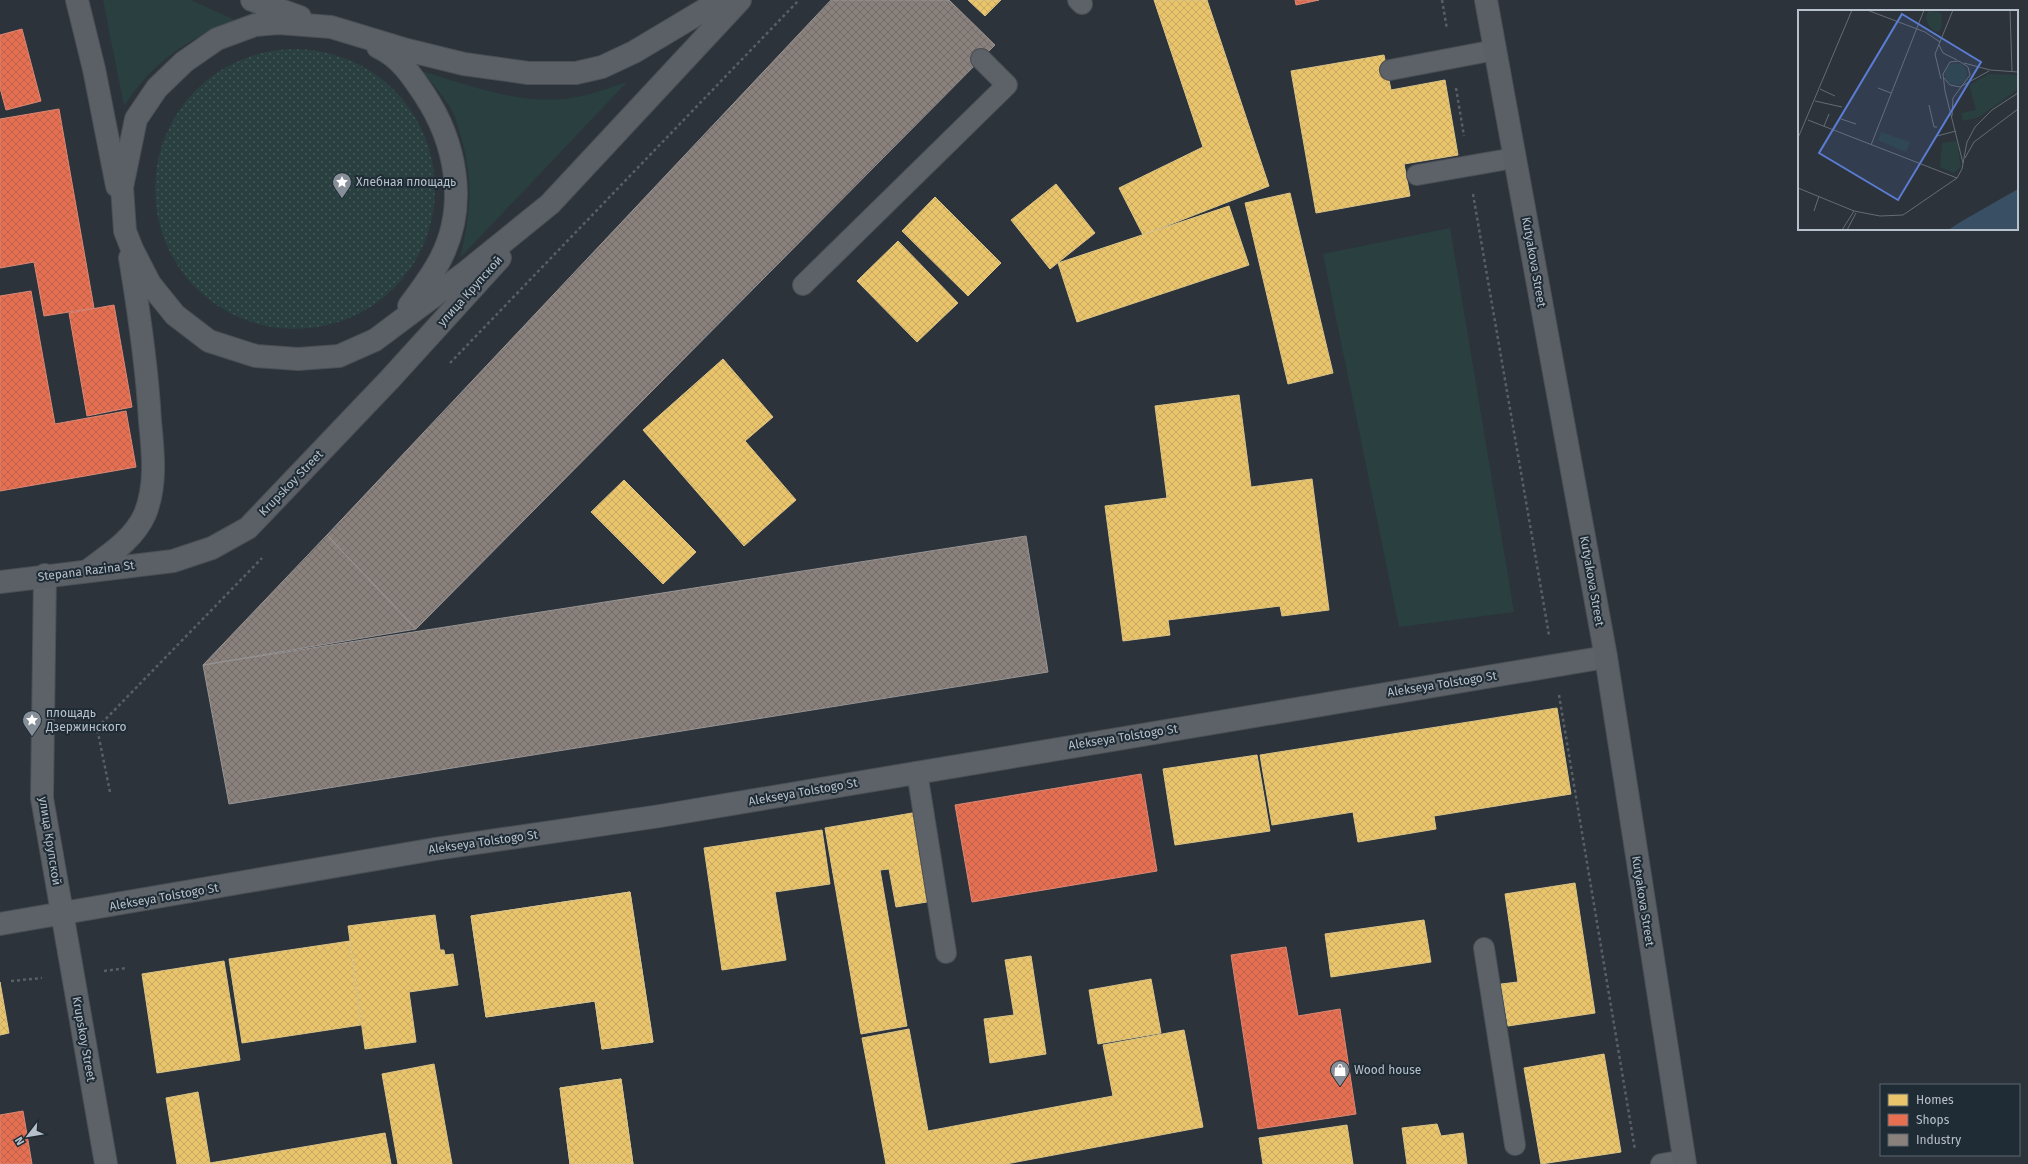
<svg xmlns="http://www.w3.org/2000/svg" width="2028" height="1164" font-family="'Fira Sans',sans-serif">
	<defs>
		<pattern id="park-dots" width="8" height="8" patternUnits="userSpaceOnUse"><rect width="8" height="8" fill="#293f40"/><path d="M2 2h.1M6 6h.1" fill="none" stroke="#46595a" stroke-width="1.8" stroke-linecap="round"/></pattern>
		<pattern id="homes-cross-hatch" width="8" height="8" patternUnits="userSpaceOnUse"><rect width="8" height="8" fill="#e9c46a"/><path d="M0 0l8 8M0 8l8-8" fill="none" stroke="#c5a861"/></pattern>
		<pattern id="shops-cross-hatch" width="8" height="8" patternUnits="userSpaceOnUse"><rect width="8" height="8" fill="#e76f51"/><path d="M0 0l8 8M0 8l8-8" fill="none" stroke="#bb624c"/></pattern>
		<pattern id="industry-cross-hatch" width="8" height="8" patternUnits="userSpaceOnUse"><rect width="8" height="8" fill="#8a817c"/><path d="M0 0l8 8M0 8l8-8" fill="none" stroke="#716c69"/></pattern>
	</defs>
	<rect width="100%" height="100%" fill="#2c333a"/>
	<path fill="#293f40" d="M103 0H191L235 20C185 41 155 60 124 106Z
		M422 71C471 86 525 107 577 97 594 94 610 87 627 82L460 258C470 216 474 183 462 141 459 130 456 117 450 107 442 94 431 82 422 71Z
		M1450 228 1514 612 1399 627 1323 254Z"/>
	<path fill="url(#park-dots)" d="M155 189a140 140 0 1 1 280 0a140 140 0 1 1-280 0Z"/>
	<path fill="url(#homes-cross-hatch)" stroke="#dac387" d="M968 0H1001L985 16Z
		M1154 0H1207L1269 186 1143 235 1119 188 1203 147Z
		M1384 55 1391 90 1445 80 1458 155 1404 164 1410 196 1316 213 1291 71Z
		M1056 184 1095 233 1050 269 1011 220Z
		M1290 193 1333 373 1288 384 1245 203Z
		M935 197 1001 263 968 296 902 231Z
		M1229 206 1249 265 1077 322 1058 263Z
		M898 241 958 303 917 342 857 281Z
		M723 359 773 417 745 441 796 500 744 546 643 430Z
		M1239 395 1251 487 1312 479 1329 610 1282 616 1280 606 1168 620 1170 635 1123 641 1105 506 1167 498 1155 406Z
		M624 480 696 552 663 584 591 512Z
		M1557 708 1571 794 1434 816 1436 829 1358 842 1353 812 1272 825 1260 755Z
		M1257 755 1270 831 1175 845 1163 769Z
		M918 812 933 901 896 907 889 869 880 870 907 1026 861 1034 825 828Z
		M822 830 830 884 775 892 786 960 722 970 704 848Z
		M1575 883 1595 1013 1508 1026 1501 984 1518 982 1505 894Z
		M630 892 653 1042 602 1049 595 1001 486 1017 471 916Z
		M630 892 653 1042 602 1049 595 1001 486 1017 471 916Z
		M435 915 440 950H444L445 955 453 954 458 985 409 992 416 1042 365 1049 348 926Z
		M1424 920 1431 962 1331 977 1325 934Z
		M350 941 361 1025 242 1043 229 959Z
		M1031 956 1046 1054 990 1063 984 1019 1014 1015 1005 960Z
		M224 961 240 1060 157 1073 142 974Z
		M1151 979 1161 1033 1098 1044 1089 990Z
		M0 982 9 1033 0 1035Z
		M909 1029 928 1131 1113 1096 1103 1045 1184 1030 1203 1127 1006 1164H886L862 1038Z
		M1604 1054 1621 1152 1541 1164 1524 1068Z
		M434 1064 452 1164H398L382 1074Z
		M621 1079 633 1164H570L560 1088Z
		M621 1079 633 1164H570L560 1088Z
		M198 1092 210 1163 385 1133 391 1164H177L166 1098Z
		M1437 1124 1441 1136 1463 1133 1467 1164H1407L1402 1128Z
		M1347 1125 1353 1164H1263L1259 1138Z"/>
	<path fill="url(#shops-cross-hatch)" stroke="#d98876" d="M1295 0H1319L1296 5Z
		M22 29 41 101 6 110 0 88V35Z
		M59 109 94 308 44 316 34 262 0 268V119Z
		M31 291 55 424 126 411 136 467 0 491V296Z
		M114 305 132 407 87 416 69 313Z
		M1141 774 1157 871 972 902 955 805Z
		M1286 947 1298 1016 1340 1009 1356 1114 1258 1129 1231 955Z
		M23 1111 32 1164H0V1115Z"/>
	<path fill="url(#industry-cross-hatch)" stroke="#989494" d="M831 0H949L995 45 416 629 327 535Z
		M327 535 416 629 203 665Z
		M1026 536 1048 672 229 804 203 665Z"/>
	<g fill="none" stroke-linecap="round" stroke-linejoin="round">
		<defs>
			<path id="lane" d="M1078 0 1082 4
				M1390 70 1495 50
				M1417 175 1514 158
				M803 285 1007 85 981 59
				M917 772 946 953
				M1484 948 1515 1145
				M1661 1164 1685 1160"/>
			<path id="street" d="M45 575 42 798 106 1164
				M0 924 435 849 660 816 1606 657"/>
			<path id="secondary" d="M77 0 94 69 117 186
				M252 0 300 17
				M721 0 634 52 602 67 576 73H528L464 64 407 50 331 27 279 23 255 25 217 39 184 62 157 88 136 119 122 187 125 231 132 249 150 284 175 315 209 341 256 356 298 359 339 356 375 340 466 272 550 204 740 0
				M1486 0 1606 657 1685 1164
				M378 47C400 57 412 76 424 94 456 142 468 205 441 258 432 276 420 291 409 306
				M90 569C110 554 134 539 145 514 157 484 153 452 150 421 147 366 139 312 130 258
				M0 582 173 561 212 548 248 528 390 379 500 258"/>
		</defs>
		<use href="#lane" stroke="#4a4f55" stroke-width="22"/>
		<use href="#street" stroke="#4a4f55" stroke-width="24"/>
		<use href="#secondary" stroke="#4a4f55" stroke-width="24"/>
		<path stroke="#596065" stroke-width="2.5" stroke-dasharray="3 3" stroke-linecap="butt" d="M1442 0 1447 29
			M1456 88 1464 136
			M1473 194 1549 635
			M450 363 799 0
			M1559 695 1635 1150
			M110 792 97 728 262 558
			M104 971 127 968
			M11 981 42 978"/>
		<use href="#lane" stroke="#5c6268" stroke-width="20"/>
		<use href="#street" stroke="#5c6268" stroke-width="22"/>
		<use href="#secondary" stroke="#5b6066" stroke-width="22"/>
	</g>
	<defs>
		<symbol id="sight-pin" viewBox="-11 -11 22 30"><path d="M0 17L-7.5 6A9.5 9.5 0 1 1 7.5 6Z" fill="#868f98" stroke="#1f2b35"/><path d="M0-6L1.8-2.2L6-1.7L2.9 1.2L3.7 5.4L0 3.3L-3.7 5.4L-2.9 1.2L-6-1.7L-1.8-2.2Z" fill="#fff"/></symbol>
		<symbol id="shop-pin" viewBox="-11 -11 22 30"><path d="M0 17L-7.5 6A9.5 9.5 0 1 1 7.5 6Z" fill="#868f98" stroke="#1f2b35"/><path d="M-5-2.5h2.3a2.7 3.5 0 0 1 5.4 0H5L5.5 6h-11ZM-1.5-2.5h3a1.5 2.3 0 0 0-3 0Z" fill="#fff"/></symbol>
	</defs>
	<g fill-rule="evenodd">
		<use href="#sight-pin" x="331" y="171" width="22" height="30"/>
		<use href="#sight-pin" x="21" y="709" width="22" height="30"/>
		<use href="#shop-pin" x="1329" y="1059" width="22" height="30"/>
	</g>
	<g text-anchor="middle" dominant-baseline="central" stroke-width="4" stroke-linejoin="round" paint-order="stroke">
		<g font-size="12" fill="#b7c1cb" stroke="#1f2b35" text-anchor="start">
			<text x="356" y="182">Хлебная площадь</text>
			<text x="46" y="713">площадь<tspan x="46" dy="14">Дзержинского</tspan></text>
			<text x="1354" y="1070">Wood house</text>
		</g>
		<g font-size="12" fill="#b7c1cb" stroke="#1f2b35">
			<text transform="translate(1534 262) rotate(80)">Kutyakova Street</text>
			<text transform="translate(470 291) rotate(-48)">улица Крупской</text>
			<text transform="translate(291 483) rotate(-46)">Krupskoy Street</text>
			<text transform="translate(86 571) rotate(-7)">Stepana Razina St</text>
			<text transform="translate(1592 581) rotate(80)">Kutyakova Street</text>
			<text transform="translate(1442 684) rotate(-9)">Alekseya Tolstogo St</text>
			<text transform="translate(1123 737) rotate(-9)">Alekseya Tolstogo St</text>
			<text transform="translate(803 792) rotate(-10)">Alekseya Tolstogo St</text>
			<text transform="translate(50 841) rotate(81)">улица Крупской</text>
			<text transform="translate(483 842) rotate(-8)">Alekseya Tolstogo St</text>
			<text transform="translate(164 897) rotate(-10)">Alekseya Tolstogo St</text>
			<text transform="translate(1643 901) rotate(81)">Kutyakova Street</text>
			<text transform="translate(84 1039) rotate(80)">Krupskoy Street</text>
		</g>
	</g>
	<g transform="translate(1798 10)">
		<rect width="220" height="220" fill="#2c333a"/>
		<path d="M83 122 112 132 108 142 80 130Z" fill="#293f40"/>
		<path d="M130 0 143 3 144 16 141 22 136 21 131 16 128 8ZM147 64a11 11 0 1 1 22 0a11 11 0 1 1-22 0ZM191 64 220 65V79L181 107 165 111 163 103 178 100 171 75ZM159 131 163 157 156 163 142 157 144 133Z" fill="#293f40"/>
		<path d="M220 179V220H150L164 211Z" fill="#394f63"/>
		<path fill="none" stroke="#646c74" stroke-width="1" d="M69 0 127 22 142 32M212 0 214 61M141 35 145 43 159 50M166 53 192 60 220 62M146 68 152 75 162 77 191 61M143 69 137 44 155 0M80 78 93 83M22 79 37 86M17 91 44 97M131 95 136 117H139M154 106 155 88 172 65 170 57 161 51 152 52 145 64 147 81 165 153M43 109 58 114M10 110 159 168M26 116 31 104M139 126 158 121M0 128 54 0M73 135 126 0M167 148 176 132 220 99M0 178 56 201 82 206 105 205 159 168 164 159 169 132 177 117 194 100 220 83M16 201 21 186M44 220 56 201M49 220 58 203"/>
		<path fill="#5b7cd3" fill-opacity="0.15" stroke="#5b7cd3" stroke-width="2" d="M104 4 183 52 100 190 21 143Z"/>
		<rect width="220" height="220" fill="none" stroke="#b7c1cb" stroke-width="2"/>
	</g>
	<rect x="1880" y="1084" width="140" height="72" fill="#1f2b35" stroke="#5c6771"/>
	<rect x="1888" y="1094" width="20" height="12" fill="#e9c46a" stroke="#5c6771"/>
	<text x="1916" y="1104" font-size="12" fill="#b7c1cb">Homes</text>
	<rect x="1888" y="1114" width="20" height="12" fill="#e76f51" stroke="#5c6771"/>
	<text x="1916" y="1124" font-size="12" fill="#b7c1cb">Shops</text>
	<rect x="1888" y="1134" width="20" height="12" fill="#8a817c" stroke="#5c6771"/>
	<text x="1916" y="1144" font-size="12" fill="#b7c1cb">Industry</text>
	<g transform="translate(28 1136) rotate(239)" stroke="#1f2b35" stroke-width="3" paint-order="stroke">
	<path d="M0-3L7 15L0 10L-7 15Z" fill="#b7c1cb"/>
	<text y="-6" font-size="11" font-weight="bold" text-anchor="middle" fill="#b7c1cb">N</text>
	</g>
</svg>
